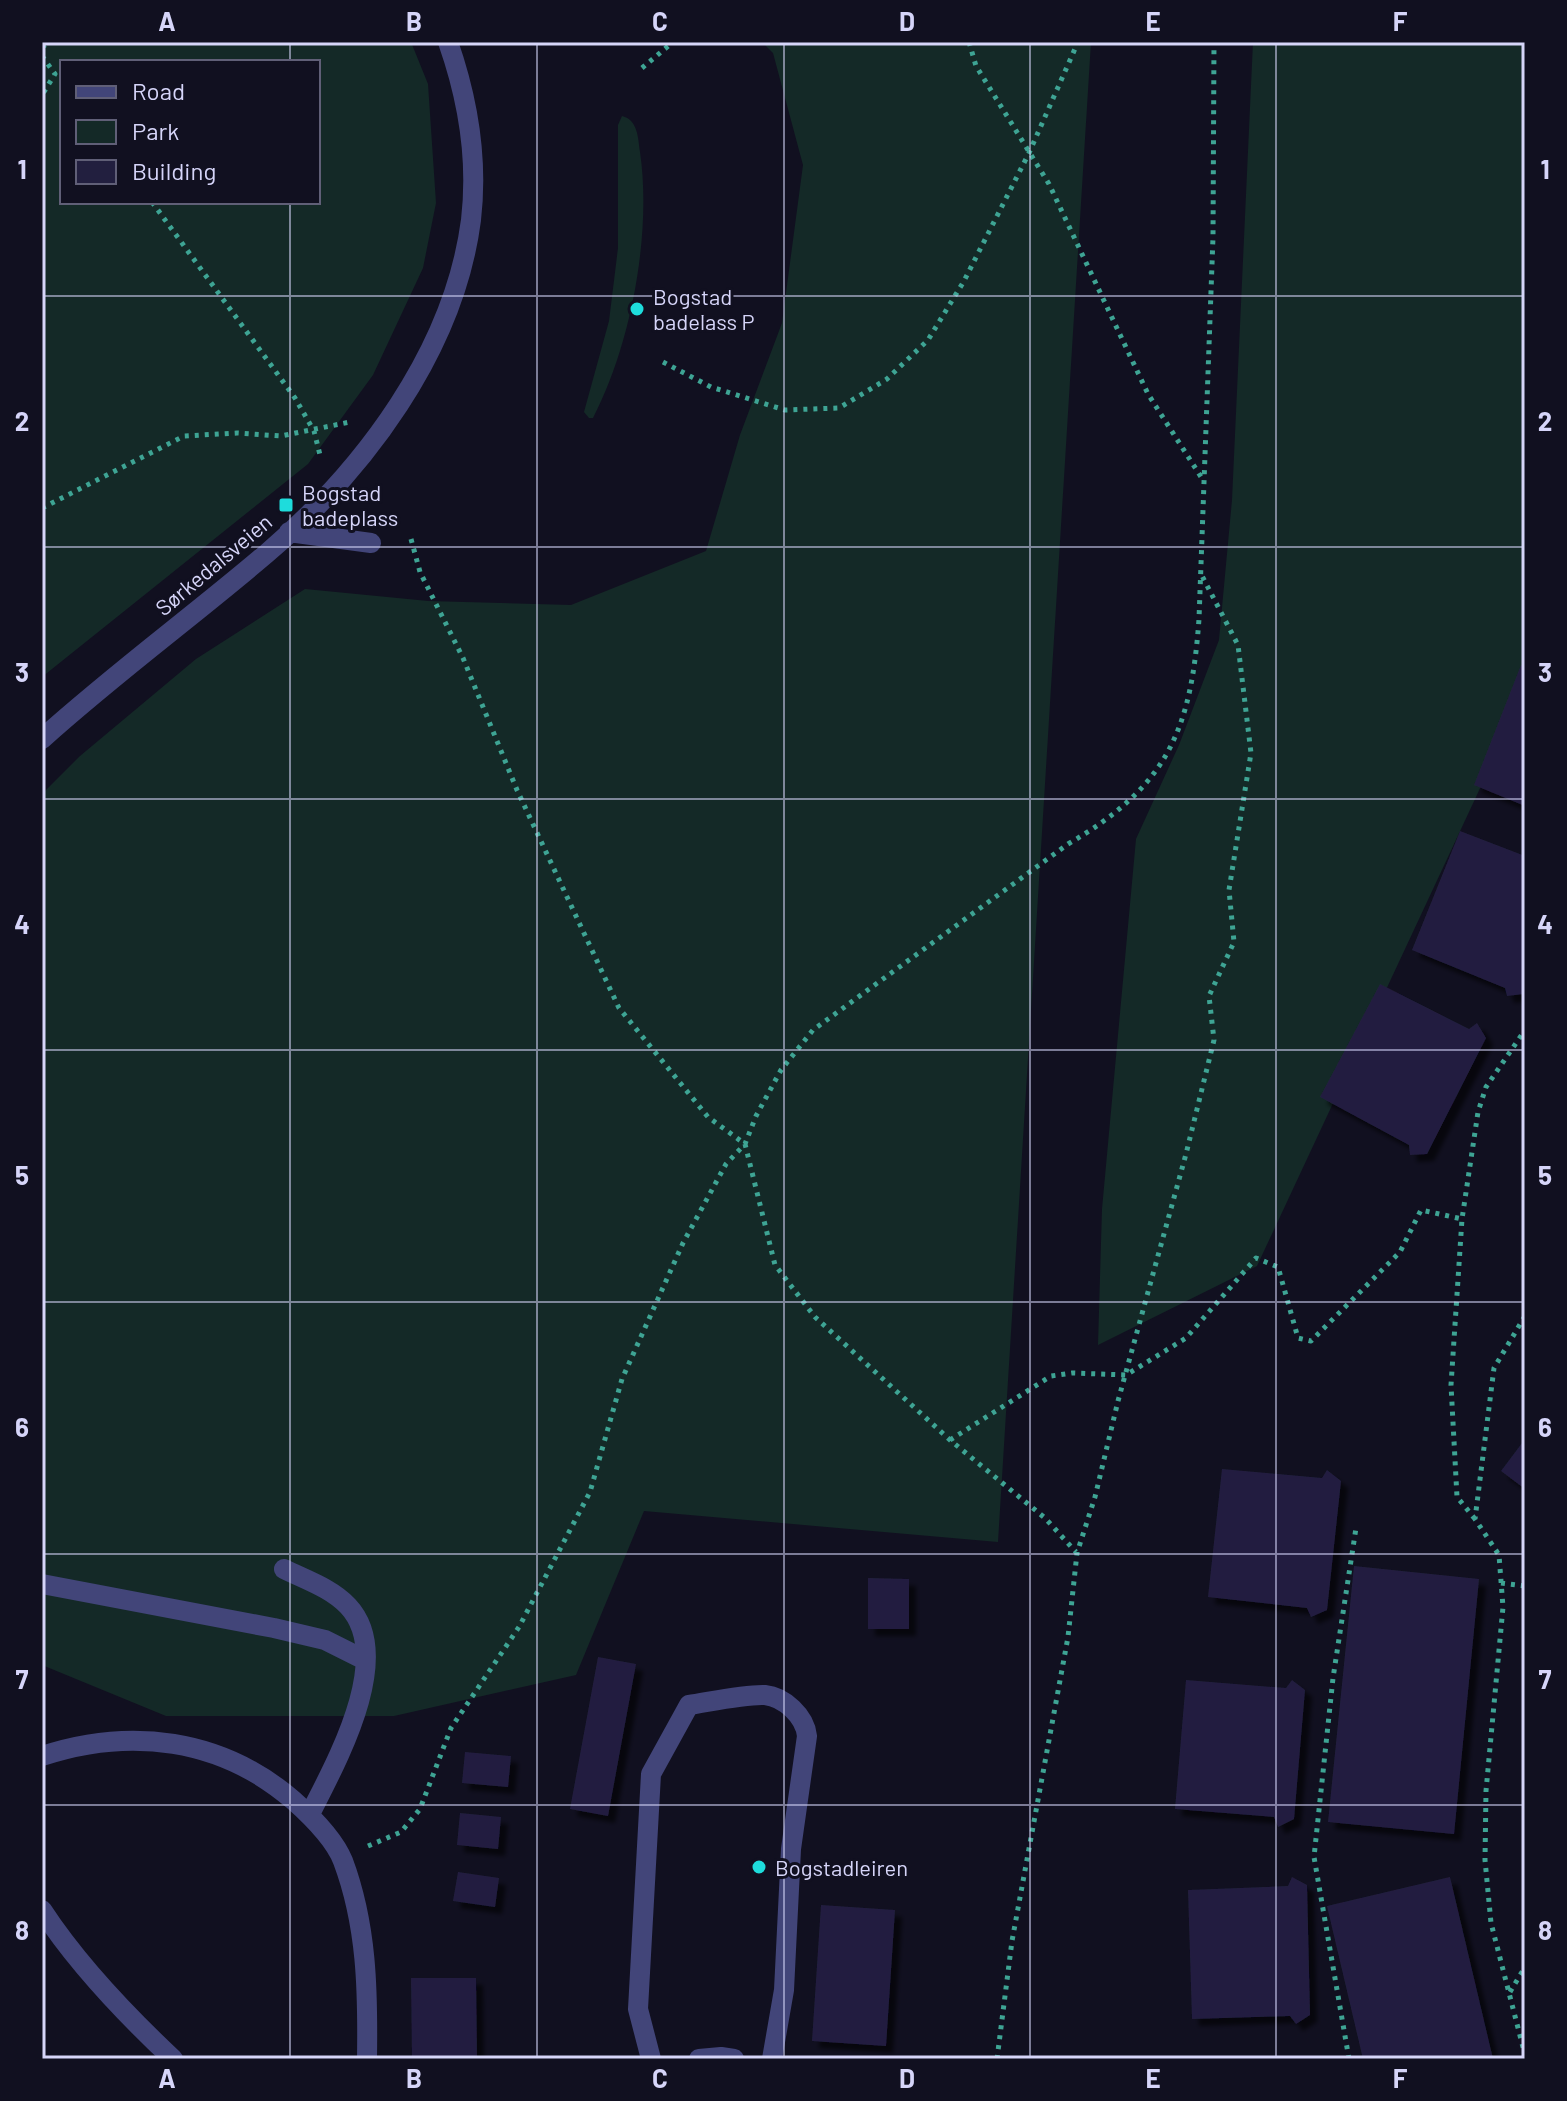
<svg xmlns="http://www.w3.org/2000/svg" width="1567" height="2101" font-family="Barlow,sans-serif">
	<defs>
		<filter id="shadow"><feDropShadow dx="7" dy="7" stdDeviation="2" flood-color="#0009"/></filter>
	</defs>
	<rect width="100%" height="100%" fill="#111020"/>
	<path fill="#142927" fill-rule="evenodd" d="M42 42H411L428 84 436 203 423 268 373 375 308 464 42 677ZM62 62H318V202H62Z
		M762 42H1091L998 1542 644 1511 576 1675 394 1716H166L42 1665V794L80 756 196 659 305 589 428 601 571 605 706 551 740 435 782 323 803 165 773 53Z
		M1253 42H1525V692L1257 1266 1098 1345 1102 1209 1136 839 1179 745 1219 640 1232 500Z
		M622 116C638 120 638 138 640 152 652 233 631 345 593 418H589L584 412 609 321 618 248V125Z"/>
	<path fill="#221f3f" filter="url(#shadow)" d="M1521 665 1525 667V806L1474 785Z
		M1460 831 1525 856V988L1523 994 1507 996 1505 988 1412 950Z
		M1380 984 1469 1029 1477 1023 1486 1038 1427 1154 1410 1155 1409 1145 1320 1097Z
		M1525 1439V1489L1501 1471Z
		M1222 1469 1322 1478 1327 1470 1341 1481 1327 1610 1311 1617 1307 1608 1208 1597Z
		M1354 1566 1479 1579 1454 1834 1328 1822Z
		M868 1578 909 1579V1629H868Z
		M598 1657 636 1664 608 1816 570 1809Z
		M1186 1680 1286 1688 1292 1680 1305 1690 1294 1819 1278 1827 1274 1817 1175 1809Z
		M465 1752 511 1756 508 1787 462 1783Z
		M460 1813 501 1817 498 1849 457 1845Z
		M458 1872 499 1878 495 1907 453 1901Z
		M1292 1877 1307 1885 1310 2015 1296 2024 1290 2016 1192 2019 1188 1890 1288 1886Z
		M1450 1877 1493 2059H1363L1327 1906Z
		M821 1905 895 1910 886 2046 812 2041Z
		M411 1978H476L477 2059H412Z"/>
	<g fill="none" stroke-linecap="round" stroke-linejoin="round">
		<path stroke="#3ea494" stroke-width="5" stroke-dasharray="4 6" stroke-linecap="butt" d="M969 42 976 66 1049 184 1148 394 1203 480
			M42 47 50 42
			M42 56 55 74 42 95
			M642 68 673 42
			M152 202 295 398 314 431 321 459
			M663 362 711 387 785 410 839 408 887 379 928 340 964 281 1029 153 1078 42
			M42 508 184 436 237 433 281 436 350 422
			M411 539 420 572 463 658 517 790 619 1008 708 1117 745 1144 775 1265 815 1317 950 1440 1045 1518 1076 1552
			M1525 1316 1494 1368 1475 1519 1499 1555 1503 1607 1486 1791 1485 1860 1491 1923 1525 2055
			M950 1440 1051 1376 1072 1373 1126 1375 1186 1338 1256 1258 1278 1267 1298 1338 1311 1341 1400 1252 1421 1210 1462 1219
			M1475 1519 1457 1497 1451 1385 1462 1219 1478 1112 1486 1087 1525 1030
			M1501 1583 1525 1586
			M368 1846 401 1832 420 1809 451 1728 519 1627 590 1492 622 1379 683 1243 726 1164 745 1144 756 1116 781 1070 813 1030 1068 844C1168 786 1191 730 1199 619L1213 237 1214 42
			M1510 1992 1525 1967
			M997 2059 1012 1941 1068 1637 1077 1553 1095 1497 1118 1401 1186 1154 1214 1040 1209 996 1234 942 1229 890 1251 753 1238 645 1201 574
			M1349 2059 1314 1857 1333 1678 1356 1528"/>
		<path stroke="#424579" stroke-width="20" d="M289 532 371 543
			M42 739C114 674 192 617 266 554 364 470 454 351 471 220 478 160 468 99 448 42
			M284 1569C306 1580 331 1588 348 1606 396 1657 335 1764 310 1814
			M42 1584 274 1628 325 1640 365 1660
			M42 1756C130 1727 221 1738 293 1800 311 1816 334 1838 343 1861 367 1925 368 1991 367 2059
			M42 1910C78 1965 125 2014 173 2059
			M651 2059 638 2009 651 1774 689 1705C709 1702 745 1694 765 1695 784 1697 805 1716 807 1736L791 1849 784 1990 772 2059
			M699 2059 721 2057 734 2059"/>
	</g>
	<path fill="none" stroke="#d6d5f9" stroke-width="2" stroke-opacity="0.55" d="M290 42V62M537 42V2059M784 42V2059M1030 42V2059M1276 42V2059M290 202V2059M42 296H1525M42 547H1525M42 799H1525M42 1050H1525M42 1302H1525M42 1554H1525M42 1805H1525"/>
	<g fill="#1edcdc" stroke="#111020" stroke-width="3">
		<circle cx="637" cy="309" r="8"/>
		<rect x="278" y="497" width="16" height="16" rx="4"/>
		<circle cx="759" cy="1867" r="8"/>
	</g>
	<g text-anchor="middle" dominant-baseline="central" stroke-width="6" stroke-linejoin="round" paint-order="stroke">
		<g font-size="22" fill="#d6d5f9" stroke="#111020" text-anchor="start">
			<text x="653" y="296">Bogstad<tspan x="653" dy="25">badelass P</tspan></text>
			<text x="302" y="492">Bogstad<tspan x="302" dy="25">badeplass</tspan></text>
			<text x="775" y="1867">Bogstadleiren</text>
		</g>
		<g font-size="22" fill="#d6d5f9" stroke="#111020">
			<text transform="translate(213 564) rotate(-40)">Sørkedalsveien</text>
		</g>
	</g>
	<rect width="1567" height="2101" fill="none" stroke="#111020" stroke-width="88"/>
	<rect x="60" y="60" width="260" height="144" fill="#111020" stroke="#605f77" stroke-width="2"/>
	<rect x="76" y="86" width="40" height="12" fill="#424579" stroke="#605f77" stroke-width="2"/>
	<text x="132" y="100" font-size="24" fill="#d6d5f9">Road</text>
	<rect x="76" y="120" width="40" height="24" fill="#142927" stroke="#605f77" stroke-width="2"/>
	<text x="132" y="140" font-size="24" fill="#d6d5f9">Park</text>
	<rect x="76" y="160" width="40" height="24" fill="#221f3f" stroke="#605f77" stroke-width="2"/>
	<text x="132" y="180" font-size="24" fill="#d6d5f9">Building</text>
	<rect x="44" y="44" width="1479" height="2013" fill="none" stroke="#d6d5f9" stroke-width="3"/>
	<g font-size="26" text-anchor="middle" font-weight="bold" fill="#d6d5f9">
		<text x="167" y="31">A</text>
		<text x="414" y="31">B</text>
		<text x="660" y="31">C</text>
		<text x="907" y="31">D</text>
		<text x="1153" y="31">E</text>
		<text x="1400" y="31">F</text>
		<text x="22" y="179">1</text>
		<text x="1545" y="179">1</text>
		<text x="22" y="431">2</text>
		<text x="1545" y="431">2</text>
		<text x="22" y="682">3</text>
		<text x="1545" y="682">3</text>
		<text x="22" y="934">4</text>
		<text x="1545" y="934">4</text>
		<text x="22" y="1185">5</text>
		<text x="1545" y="1185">5</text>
		<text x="22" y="1437">6</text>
		<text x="1545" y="1437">6</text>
		<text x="22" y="1689">7</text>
		<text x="1545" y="1689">7</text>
		<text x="22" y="1940">8</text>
		<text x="1545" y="1940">8</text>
		<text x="167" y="2088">A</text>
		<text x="414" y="2088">B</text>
		<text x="660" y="2088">C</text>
		<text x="907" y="2088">D</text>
		<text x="1153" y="2088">E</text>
		<text x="1400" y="2088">F</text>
	</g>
</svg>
